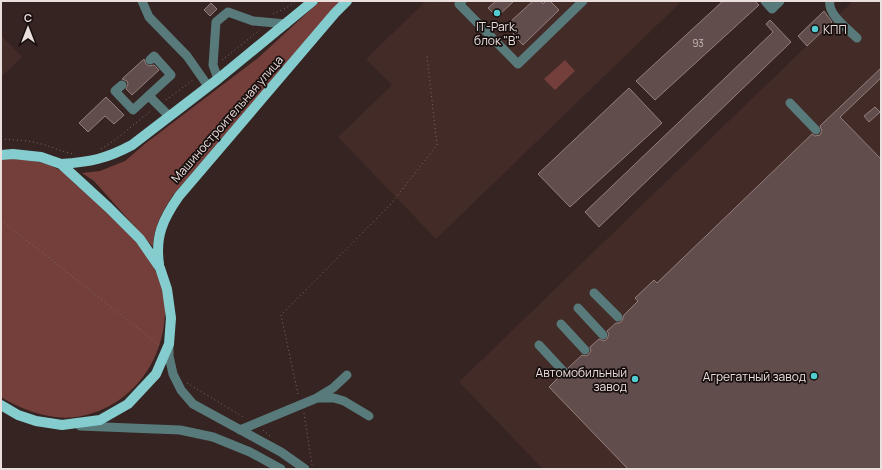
<svg xmlns="http://www.w3.org/2000/svg" width="882" height="470" font-family="Manrope,sans-serif">
	<rect width="100%" height="100%" fill="#352422"/>
	<path fill="#432b28" d="M426 1H682L436 239 338 137 392 85 366 59Z
		M853 1H881V469H543L459 382Z
		M1 35 22 57 1 77Z"/>
	<path fill="#743f3b" d="M320 1H340L173 195C163 211 153 227 153 247L94 181 82 173 100 171 125 161 146 143 258 58Z
		M565 60 575 71 555 90 544 79Z
		M1 158C21 159 42 160 60 170 65 173 69 178 73 182 82 190 91 198 100 206 119 224 145 246 155 270 160 280 165 294 165 305 167 357 134 405 82 416 54 422 24 411 1 397Z"/>
	<path fill="#614e4c" stroke="#947e7c" d="M496 1H514L497 17 488 8Z
		M533 1H541L543 4 546 1H550L559 10 523 45 513 34 517 30 510 22Z
		M723 1H755L759 5 655 100 636 81Z
		M211 3 217 9 210 16 204 10Z
		M824 11 832 22 807 46 798 36Z
		M770 20 791 42 599 227 585 212 773 32 766 24Z
		M144 59 146 64 149 66 154 65 159 70 132 95 126 89 128 84 127 81 122 79Z
		M881 68V78L840 117 881 159V469H628L549 387 560 376 565 378 568 376 570 371 568 368 582 355 586 356 589 354 591 351 590 347 599 339 604 341 607 339 609 334 607 331 616 323H619L622 321 624 315 638 301 635 298 654 280 657 283 812 134 815 136 820 135 822 131 820 126Z
		M629 88 662 123 570 207 538 174Z
		M106 97 124 115 114 124 105 116 88 132 79 123Z
		M875 107 880 112 869 122 864 116Z"/>
	<g fill="none" stroke-linecap="round" stroke-linejoin="round">
		<path stroke="#7a6b69" stroke-width="1" stroke-dasharray="1 3" stroke-linecap="butt" d="M273 14 286 8 296 1
			M222 60 260 30
			M166 100 194 79
			M1 139C14 140 28 140 41 144 54 147 61 152 74 154
			M101 149 115 140 152 110
			M1 220 159 345
			M187 383 245 418
			M298 394 281 315 390 205 437 145 427 56
			M304 413 312 465
			M263 430 271 437"/>
		<path stroke="#587a7b" stroke-width="9" d="M142 1 149 17 187 56 208 86
			M462 1 459 4 518 64 583 1
			M765 1 772 9 780 1
			M830 1C827 14 848 29 857 38
			M218 79 213 65 216 22 228 12 253 21 286 24
			M122 85 115 91 133 110 171 75 154 56 150 60
			M149 96 169 116
			M790 103 816 130
			M594 293 618 317
			M578 308 603 335
			M561 324 585 350
			M539 345 564 372
			M169 346V356L173 374 181 390 193 404 281 452 305 469
			M318 397 333 388 347 375
			M80 426 180 430 213 437 250 452 281 469
			M240 430 317 398H334L344 401 369 416"/>
		<path stroke="#84ccce" stroke-width="10" d="M1 155 13 154 41 157 61 164 109 208 140 239 160 268 167 289 171 318 169 344 156 374 128 404 100 420 62 425 36 421 18 415 1 405
			M61 164C90 162 106 159 132 145L218 79 313 1
			M159 264C155 236 163 219 179 196L335 13 347 1"/>
	</g>
	<g fill="#52ccd0" stroke="#170f0e" stroke-width="1.5">
		<circle cx="497" cy="13" r="4"/>
		<circle cx="815" cy="29" r="4"/>
		<circle cx="814" cy="376" r="4"/>
		<circle cx="635" cy="379" r="4"/>
	</g>
	<g text-anchor="middle" dominant-baseline="central" stroke-width="3.5" stroke-linejoin="round" paint-order="stroke">
		<g font-size="10" fill="#c8bbb9">
			<text x="698" y="43">93</text>
		</g>
		<g font-size="12" fill="#ebdfdd" stroke="#170f0e" text-anchor="end">
			<text x="497" y="26" text-anchor="middle">IT-Park,<tspan x="497" dy="14">блок "В"</tspan></text>
			<text x="823" y="29" text-anchor="start">КПП</text>
			<text x="627" y="372">Автомобильный<tspan x="627" dy="14">завод</tspan></text>
			<text x="806" y="376">Агрегатный завод</text>
		</g>
		<g font-size="12" fill="#ebdfdd" stroke="#170f0e">
			<text transform="translate(227 119) rotate(-49)">Машиностроительная улица</text>
		</g>
	</g>
	<rect width="882" height="470" fill="none" stroke="#ebdfdd" stroke-width="4"/>
	<g transform="translate(28 28)" stroke="#170f0e" stroke-width="3" paint-order="stroke">
	<path d="M0-3L7 15L0 10L-7 15Z" fill="#ebdfdd"/>
	<text y="-6" font-size="11" font-weight="bold" text-anchor="middle" fill="#ebdfdd">С</text>
	</g>
</svg>
